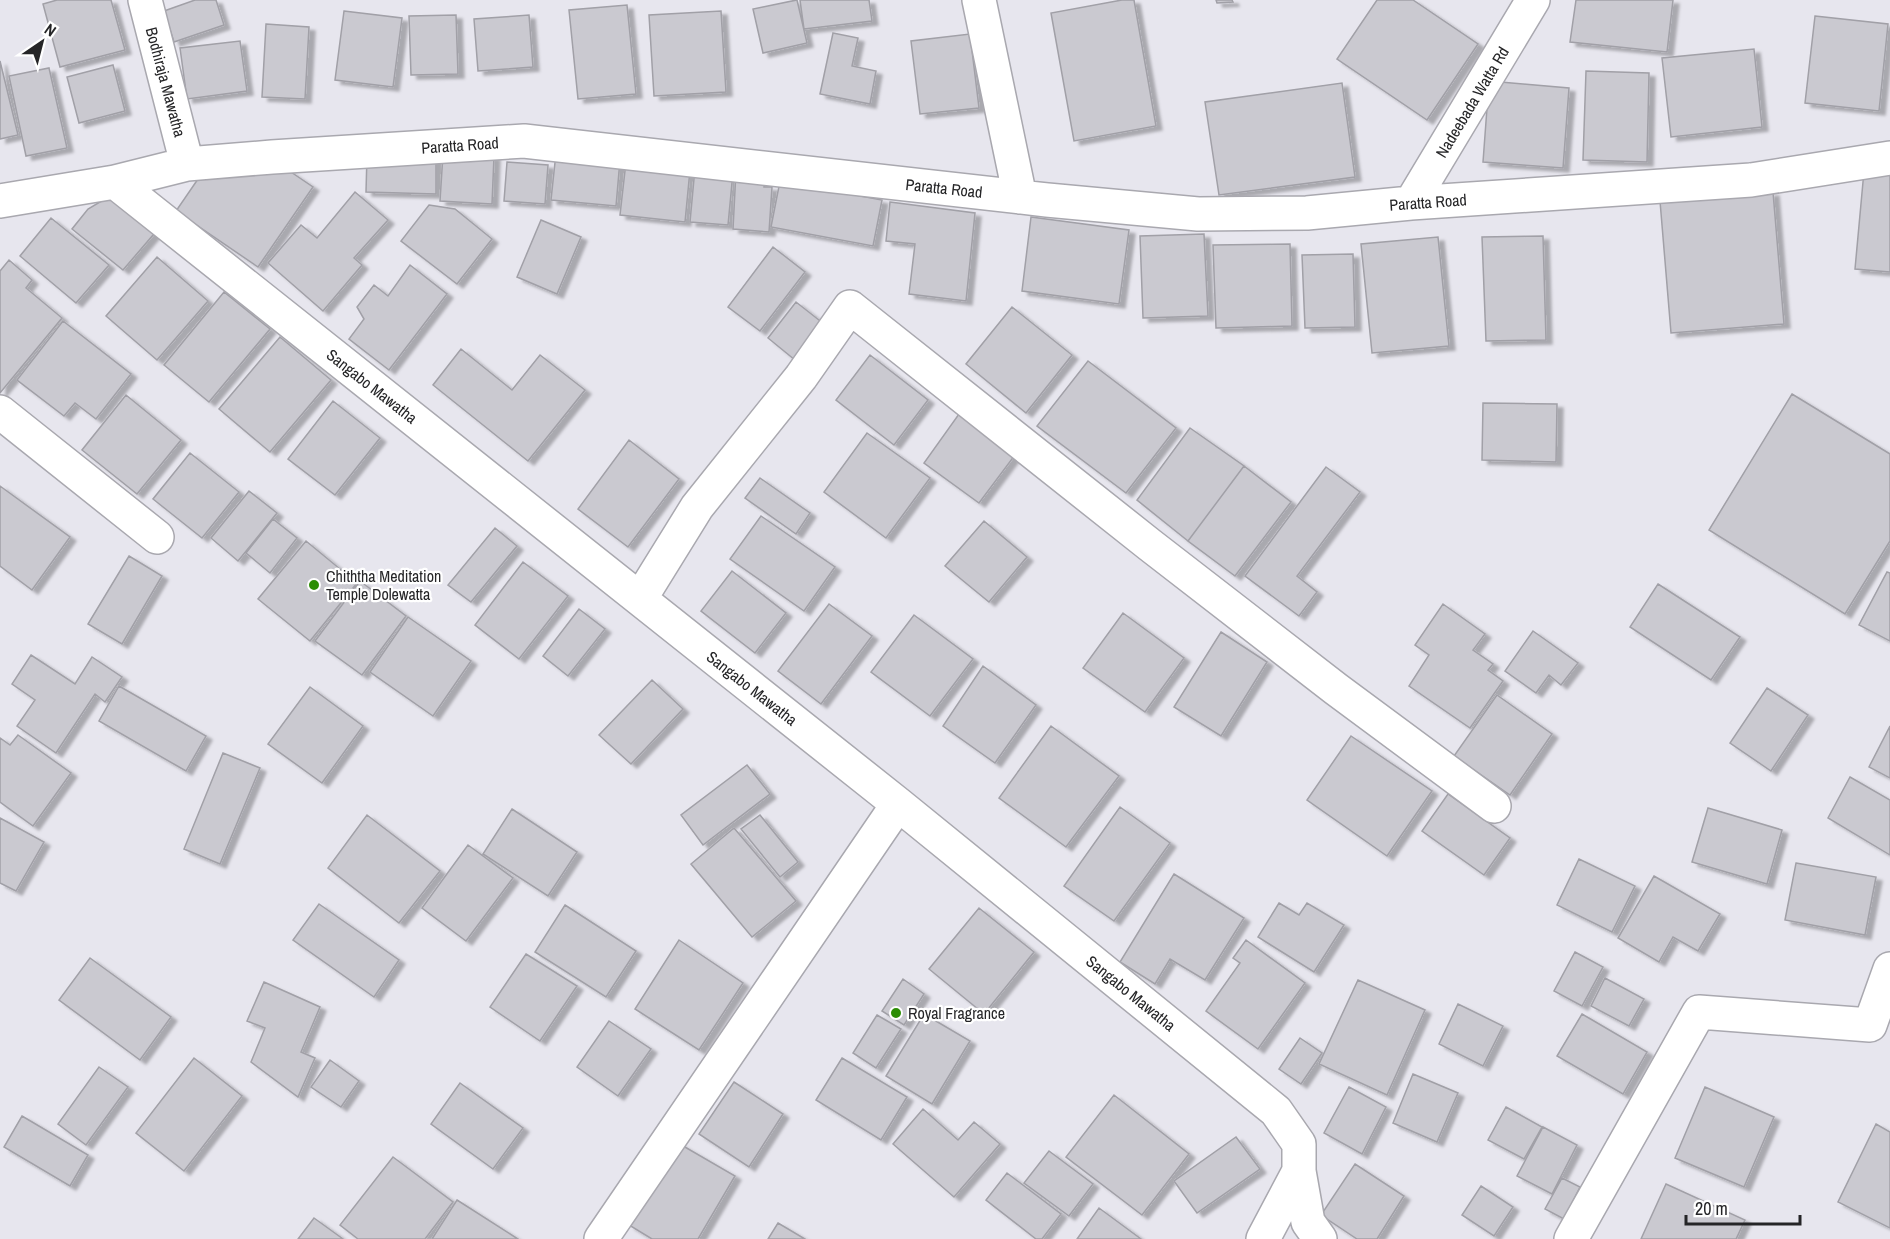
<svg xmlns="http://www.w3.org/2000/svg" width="1890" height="1239" font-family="'Archivo Narrow',sans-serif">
	<defs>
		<filter id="shadow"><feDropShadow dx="6" dy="4" stdDeviation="1.5" flood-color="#0004"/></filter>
	</defs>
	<rect width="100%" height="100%" fill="#e7e6ee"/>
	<path fill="#cac9d0" stroke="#a1a0a7" stroke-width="1.5" filter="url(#shadow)" d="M57 0H111L125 50 60 67 43 4Z
		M195 0H216L224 25 174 42 164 11Z
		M797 0 807 43 763 53 753 9Z
		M800 0H869L872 21 804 29Z
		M1122 0H1134L1156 126 1074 141 1051 13Z
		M1216 0H1232L1233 2 1217 3Z
		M1377 0H1413L1478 44 1427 120 1337 59Z
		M1576 0H1673L1667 52 1570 42Z
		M627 5 636 94 578 99 569 10Z
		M344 11 402 18 393 87 335 80Z
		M721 11 726 92 654 96 649 15Z
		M456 15 458 74 411 75 409 16Z
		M529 15 533 67 478 71 474 19Z
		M1815 16 1888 24 1879 111 1805 103Z
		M266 24 309 27 305 99 262 97Z
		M833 33 858 38 852 66 876 71 870 104 820 94Z
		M970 34 979 108 920 114 911 41Z
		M240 41 247 91 187 99 180 48Z
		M1754 49 1762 127 1671 137 1662 58Z
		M0 61 18 135 0 139Z
		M113 65 125 111 79 123 67 77Z
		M49 68 67 148 26 156 9 76Z
		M1586 71 1649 73 1647 162 1583 160Z
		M1489 81 1569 88 1563 168 1483 162Z
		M1342 83 1355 177 1219 195 1205 102Z
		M556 153 620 160 616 206 551 200Z
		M443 154 494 156 492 204 440 201Z
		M367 155 436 156V194L366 192Z
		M507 162 548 165 545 204 504 201Z
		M626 162 690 170 685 222 620 215Z
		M282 166 313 187 258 267 176 211 198 179Z
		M695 168 733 172 728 225 690 222Z
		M736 171 765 174 764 187H772L769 232 733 229Z
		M1864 171 1890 174V272L1855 269Z
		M780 181 882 200 873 246 771 227Z
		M355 192 388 220 354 258 362 265 323 311 268 263 301 225 317 238Z
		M1773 192 1784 324 1671 333 1660 201Z
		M115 193 159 228 123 270 72 229 88 209Z
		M890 202 975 213 966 301 909 294 915 244 886 241Z
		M429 205 455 209 492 239 457 284 401 241Z
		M1031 217 1129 230 1119 304 1022 291Z
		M51 218 109 265 76 303 20 256Z
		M541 220 581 237 557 294 517 277Z
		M1204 234 1208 316 1143 318 1140 236Z
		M1543 236 1546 340 1486 341 1482 237Z
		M1438 237 1449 346 1372 353 1361 244Z
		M1290 244 1292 326 1216 328 1213 245Z
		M773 247 805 272 760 331 728 307Z
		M1353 254 1355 327 1305 328 1302 255Z
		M157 257 208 301 157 360 106 316Z
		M9 260 32 280 26 288 62 318 0 393V271Z
		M410 265 447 294 389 370 349 339 364 319 357 307 374 285 388 296Z
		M224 292 270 329 209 402 164 365Z
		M796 302 824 324 795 360 768 338Z
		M1012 307 1072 355 1026 413 966 364Z
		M63 321 131 374 96 419 75 403 64 416 17 380Z
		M280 337 331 380 270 452 219 409Z
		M461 349 512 390 540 355 585 390 528 461 433 385Z
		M870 355 928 400 894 445 836 400Z
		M1088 361 1176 428 1126 493 1037 426Z
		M1792 394 1890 454V541L1845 614 1709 530Z
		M126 395 181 440 137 494 82 450Z
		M333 401 380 438 335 495 288 459Z
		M1483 403 1557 404 1556 462 1482 460Z
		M959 414 1015 455 979 503 924 463Z
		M1190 428 1244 466 1188 541 1137 500Z
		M867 433 930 478 886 538 824 492Z
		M629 440 679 479 628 547 578 509Z
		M190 453 239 492 202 538 153 499Z
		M1244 466 1291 502 1235 576 1188 541Z
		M1326 467 1360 492 1297 576 1317 592 1299 616 1245 576Z
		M760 478 810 513 796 534 745 498Z
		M0 486 70 537 32 590 0 566Z
		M249 491 277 513 238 561 211 538Z
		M761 516 835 567 804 611 730 559Z
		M273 519 297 538 270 573 246 553Z
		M984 521 1027 557 989 602 945 566Z
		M495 528 517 546 471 602 448 585Z
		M306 541 357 583 310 641 258 599Z
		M129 556 162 576 122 644 88 624Z
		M523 562 568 596 519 659 475 625Z
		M732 571 786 613 755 653 701 611Z
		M1887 572 1890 573V641L1859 625Z
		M360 581 406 616 362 675 315 641Z
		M1658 584 1740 637 1711 680 1630 627Z
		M829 604 872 636 821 704 778 671Z
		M1443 604 1485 634 1473 650 1493 664 1488 670 1503 681 1470 728 1409 686 1429 655 1415 645Z
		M579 609 605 629 568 676 543 656Z
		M1123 613 1184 658 1145 712 1083 668Z
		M914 615 973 659 930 716 871 672Z
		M408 617 471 661 433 716 370 672Z
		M1533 631 1578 663 1561 685 1549 675 1536 693 1505 671Z
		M1221 632 1267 662 1221 736 1174 707Z
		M31 655 75 684 92 657 122 677 105 702 95 694 56 753 17 726 35 700 12 684Z
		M983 666 1036 705 995 763 943 726Z
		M652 680 683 709 631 764 599 735Z
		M119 686 206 736 186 771 99 721Z
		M310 687 363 726 322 783 268 744Z
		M1767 688 1808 715 1771 771 1730 743Z
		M1497 695 1552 734 1510 795 1454 756Z
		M1051 726 1119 776 1066 847 999 798Z
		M1890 726V778L1869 767Z
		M18 735 71 773 33 826 0 802V738L10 745Z
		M1351 736 1432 791 1387 856 1307 800Z
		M223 753 260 768 220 864 184 849Z
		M747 765 770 794 703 845 681 815Z
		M1850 777 1890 800V855L1828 818Z
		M1448 794 1510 838 1484 875 1422 831Z
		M1120 807 1170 843 1114 921 1064 886Z
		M1708 808 1782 830 1767 884 1692 862Z
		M512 809 577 852 548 896 483 854Z
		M367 815 440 871 399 923 328 868Z
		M760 815 798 862 780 877 741 829Z
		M0 818 44 842 16 891 0 883Z
		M734 828 796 901 752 937 691 864Z
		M468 845 513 878 466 941 422 908Z
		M1579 859 1635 886 1612 932 1557 905Z
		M1796 863 1876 877 1865 935 1785 920Z
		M1174 874 1244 918 1205 980 1170 959 1155 984 1120 962Z
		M1654 876 1720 914 1698 951 1673 937 1659 962 1618 938Z
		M1279 903 1299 915 1307 903 1344 925 1314 972 1258 937Z
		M319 904 399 960 374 997 293 940Z
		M565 905 636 951 606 997 535 952Z
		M979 908 1034 952 984 1014 929 969Z
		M679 940 743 983 699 1050 635 1009Z
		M1246 940 1305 983 1258 1049 1206 1011 1240 963 1233 958Z
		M1575 952 1603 967 1582 1006 1554 991Z
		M526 954 577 986 540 1041 490 1007Z
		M90 958 171 1017 140 1060 59 1000Z
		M1605 978 1644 999 1629 1026 1591 1006Z
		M903 979 924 994 904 1025 882 1011Z
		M1358 980 1425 1010 1387 1095 1319 1064Z
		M264 982 320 1007 301 1052 315 1058 298 1097 251 1062 265 1028 247 1021Z
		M1458 1004 1503 1026 1483 1066 1439 1044Z
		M924 1014 970 1041 932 1104 886 1076Z
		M1582 1014 1647 1052 1623 1094 1557 1056Z
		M877 1015 901 1029 876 1068 853 1053Z
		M609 1021 651 1049 618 1096 577 1067Z
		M1300 1038 1322 1053 1301 1084 1279 1069Z
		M194 1058 242 1096 184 1171 136 1133Z
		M842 1058 907 1097 881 1140 816 1100Z
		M330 1060 359 1081 341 1107 311 1087Z
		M99 1067 128 1087 86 1145 58 1124Z
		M1413 1074 1458 1093 1437 1142 1393 1123Z
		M734 1082 783 1114 749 1167 699 1134Z
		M460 1083 523 1128 493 1169 431 1124Z
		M1349 1087 1386 1107 1362 1154 1324 1133Z
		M1705 1087 1774 1117 1744 1187 1675 1158Z
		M1114 1095 1189 1154 1142 1215 1066 1157Z
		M1506 1107 1542 1127 1524 1159 1488 1140Z
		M923 1109 958 1140 974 1122 1000 1144 954 1197 893 1144Z
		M22 1116 88 1155 70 1186 4 1147Z
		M1876 1124 1890 1132V1228L1838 1202Z
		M1543 1127 1577 1145 1552 1194 1517 1176Z
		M1236 1137 1260 1169 1197 1213 1174 1181Z
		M678 1143 735 1176 698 1239H652L629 1225Z
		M1049 1151 1093 1184 1069 1216 1024 1183Z
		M393 1157 453 1202 425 1239H358L340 1225Z
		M1355 1164 1404 1196 1377 1239H1357L1321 1215Z
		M1007 1173 1061 1214 1042 1239H1036L986 1200Z
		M1562 1178 1580 1187 1564 1219 1545 1209Z
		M1666 1184 1745 1220 1736 1239H1641Z
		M1481 1186 1513 1207 1494 1236 1462 1215Z
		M457 1200 518 1239H432Z
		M1099 1208 1141 1239H1077Z
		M314 1218 343 1239H298Z
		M778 1223 805 1239H768Z"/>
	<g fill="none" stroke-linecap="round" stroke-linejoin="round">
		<defs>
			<path id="street" d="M145 0 187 164
				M979 0 1020 197
				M115 182 898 804 1276 1111 1299 1144V1171L1308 1222 1320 1239
				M0 201 115 182 187 164 272 157 524 141 1047 200 1198 214 1307 213 1411 203 1751 180 1890 158
				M1411 203 1533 0
				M0 412 157 537
				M640 599 697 507 801 377 850 307 1150 545 1336 689 1494 806
				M601 1239 898 804
				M1263 1239 1299 1171
				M1571 1239 1699 1012 1870 1025 1890 969"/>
		</defs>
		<use href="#street" stroke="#a9a8af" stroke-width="36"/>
		<use href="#street" stroke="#fff" stroke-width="33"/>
	</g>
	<g fill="#2c8d04" stroke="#fff" stroke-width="2">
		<circle cx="314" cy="585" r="6"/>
		<circle cx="896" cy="1013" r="6"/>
	</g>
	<g text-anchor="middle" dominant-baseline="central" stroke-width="4.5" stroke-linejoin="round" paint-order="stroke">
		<g font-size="16" fill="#252527" stroke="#fff">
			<text transform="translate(166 82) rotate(75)">Bodhiraja Mawatha</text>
			<text transform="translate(1472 102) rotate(-59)">Nadeebada Watta Rd</text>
			<text transform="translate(460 145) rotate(-4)">Paratta Road</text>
			<text transform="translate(944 188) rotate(6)">Paratta Road</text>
			<text transform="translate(1428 202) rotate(-4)">Paratta Road</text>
			<text transform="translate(372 386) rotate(38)">Sangabo Mawatha</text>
			<text transform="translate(752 688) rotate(38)">Sangabo Mawatha</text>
			<text transform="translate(1131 993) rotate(39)">Sangabo Mawatha</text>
		</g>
		<g font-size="16" fill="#252527" stroke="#fff" text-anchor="start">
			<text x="326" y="576">Chiththa Meditation<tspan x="326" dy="18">Temple Dolewatta</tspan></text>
			<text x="908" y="1013">Royal Fragrance</text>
		</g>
	</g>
	<g transform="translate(42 42) rotate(35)" stroke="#ffffff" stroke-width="4.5" paint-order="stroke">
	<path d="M0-4.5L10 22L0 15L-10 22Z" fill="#252527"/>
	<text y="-9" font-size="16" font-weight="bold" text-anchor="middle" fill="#252527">N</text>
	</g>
	<path d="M1686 1215v9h114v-9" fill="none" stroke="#252527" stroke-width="3"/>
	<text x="1695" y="1215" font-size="18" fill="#252527" stroke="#ffffff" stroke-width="4.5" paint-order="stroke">20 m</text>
</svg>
